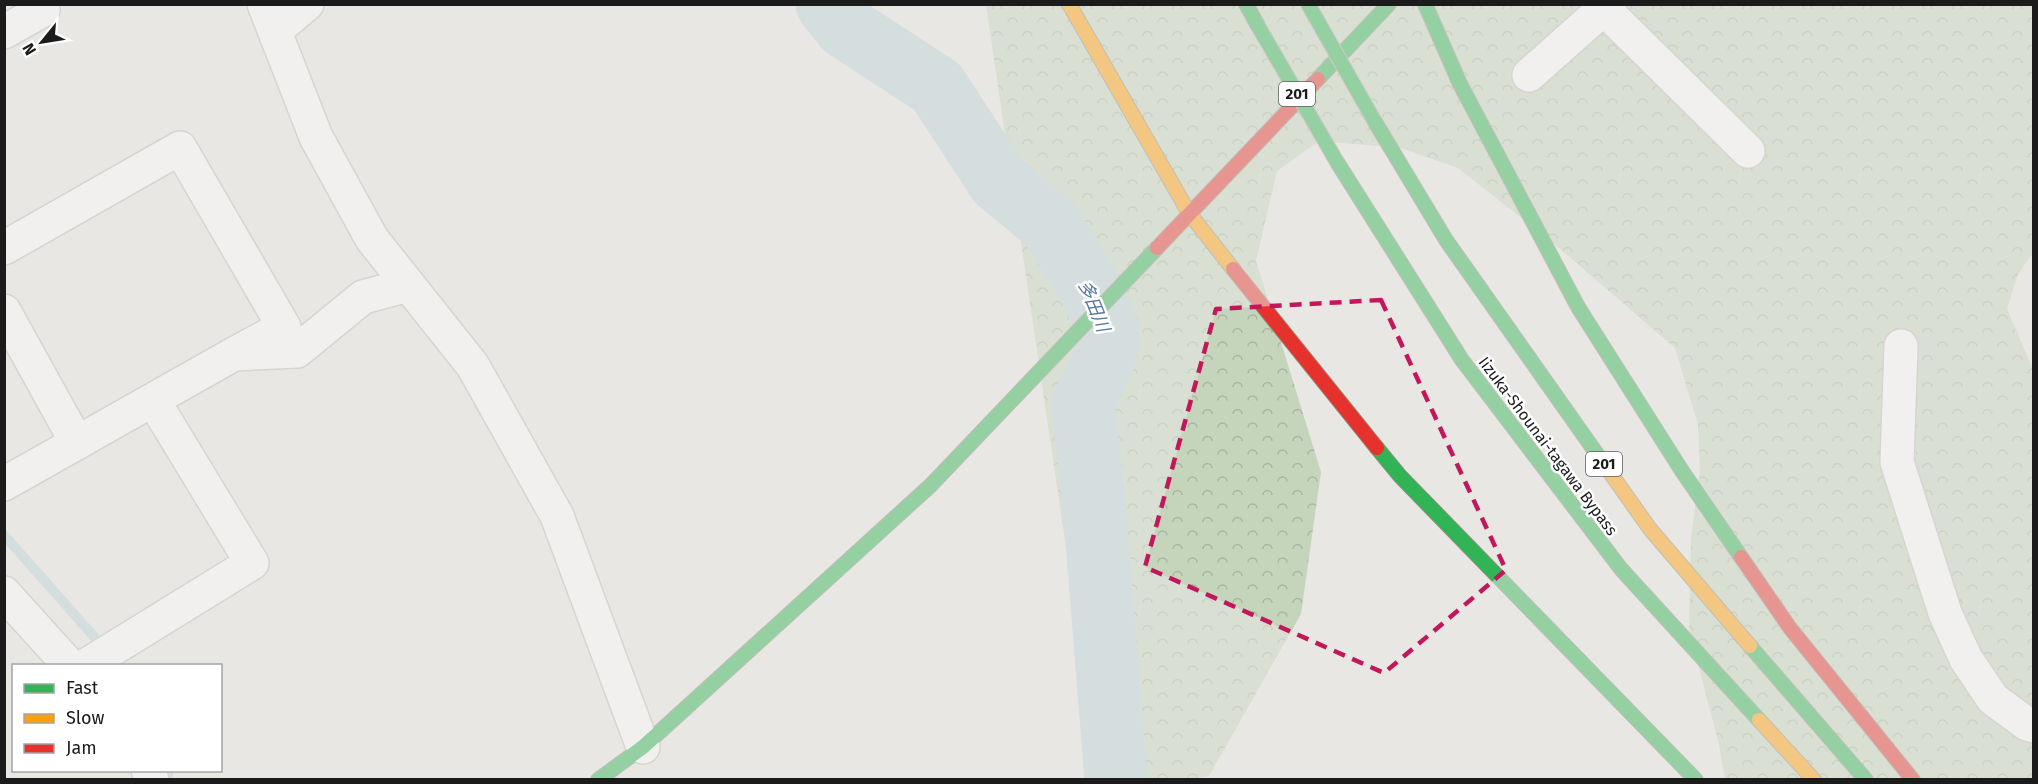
<svg xmlns="http://www.w3.org/2000/svg" width="2038" height="784" font-family="'Fira Sans','Noto Sans JP',sans-serif">
	<defs>
		<pattern id="forest-crowns" width="20" height="18" patternUnits="userSpaceOnUse" patternTransform="scale(1.5)"><rect width="20" height="18" fill="#c5d5bc"/><path d="M2 6a3 3 0 1 1 6 0M12 15a3 3 0 1 1 6 0" fill="none" stroke="#a9b6a1"/></pattern>
	</defs>
	<rect width="100%" height="100%" fill="#e9e7e4"/>
	<path fill="url(#forest-crowns)" d="M986 5H2033V253L2018 274 2007 309 2033 369V779H1725L1719 745 1689 629 1691 537 1700 472 1698 425 1675 348 1551 241 1458 168 1401 148 1319 141 1277 171 1256 261 1321 472 1301 614 1209 776 1194 779H1125L1082 656Z"/>
	<g fill="none" stroke-linecap="round" stroke-linejoin="round">
		<path stroke="#bbd2d9" stroke-width="10" d="M4 535 120 666
			M167 780 169 770"/>
		<path stroke="#bbd2d9" stroke-width="63" d="M827 4 845 27 937 87 999 182 1050 224 1093 293 1109 333 1103 362 1083 404 1094 503 1116 780"/>
		<defs>
			<path id="street" d="M264 4 316 137 372 239 473 366 557 516 643 747
				M1599 4 1748 151
				M275 31 307 4
				M4 32 43 10
				M1529 75 1609 4
				M4 248 180 148 284 327 234 354
				M4 311 77 443
				M1901 346 1897 462 1945 613 1966 659 1993 699 2027 724 2034 726
				M4 484 234 354 297 351 363 297 408 285
				M4 593 70 666
				M85 666 252 563 153 400
				M148 770 152 780"/>
			<path id="fast" d="M1246 4 1258 26
				M1425 4 1460 84 1578 307 1682 471 1741 557
				M1318 79 1389 4
				M1375 122 1446 240 1604 464
				M1337 162 1462 360 1621 569 1759 720
				M1377 448 1400 476 1696 780
				M1750 646 1866 780
				M598 780 643 747 931 485 1157 248"/>
			<path id="slow" d="M1069 4 1189 213 1233 269
				M1604 464 1650 529 1750 646
				M1759 720 1814 780"/>
			<path id="jam" d="M1157 248 1318 79
				M1233 269 1377 448
				M1741 557 1790 628 1913 780"/>
		</defs>
		<use href="#street" stroke="#bfbebc" stroke-width="36"/>
		<use href="#fast" stroke="#8f907f" stroke-width="16"/>
		<use href="#slow" stroke="#8f907f" stroke-width="16"/>
		<use href="#jam" stroke="#8f907f" stroke-width="16"/>
		<use href="#street" stroke="#fcfbfb" stroke-width="33"/>
		<use href="#fast" stroke="#30b455" stroke-width="14"/>
		<use href="#slow" stroke="#ff9f0a" stroke-width="14"/>
		<use href="#jam" stroke="#e5322d" stroke-width="14"/>
		<defs>
			<path id="fast-bridge" d="M1308 4 1375 122
				M1258 26 1337 162"/>
		</defs>
		<use href="#fast-bridge" stroke="#baa0a6" stroke-width="16" stroke-linecap="butt"/>
		<use href="#fast-bridge" stroke="#30b455" stroke-width="14"/>
	</g>
	<path d="M0 0H2038V784H0ZM1381 300 1506 570 1384 673 1145 567 1216 309Z" fill="#e9e7e4" fill-opacity=".55" fill-rule="evenodd"/>
	<path fill="none" stroke="#c2185b" stroke-width="4.5" stroke-dasharray="12 8" stroke-linejoin="round" d="M1381 300 1506 570 1384 673 1145 567 1216 309Z"/>
	<g text-anchor="middle" dominant-baseline="central" stroke-width="5" stroke-linejoin="round" paint-order="stroke">
		<g fill="#fff" stroke="#5f5f5f" stroke-width="1.5">
			<rect x="1279" y="82" width="36" height="24" rx="4.5"/>
			<rect x="1586" y="452" width="36" height="24" rx="4.5"/>
		</g>
		<g font-size="15" font-weight="bold" fill="#1b1b1b">
			<text x="1297" y="94">201</text>
			<text x="1604" y="464">201</text>
		</g>
		<g font-size="16" fill="#1b1b1b" stroke="#fff">
			<text transform="translate(1548 446) rotate(53)">Iizuka-Shounai-tagawa Bypass</text>
		</g>
		<g font-size="18" font-style="italic" fill="#55789e" stroke="#fff">
			<text transform="translate(1094 306) rotate(68)">多田川</text>
		</g>
	</g>
	<rect width="2038" height="784" fill="none" stroke="#1b1b1b" stroke-width="12"/>
	<rect x="12" y="664" width="210" height="108" fill="#ffffff" stroke="#a4a4a4" stroke-width="1.5"/>
	<rect x="24" y="684" width="30" height="9" fill="#30b455" stroke="#a4a4a4" stroke-width="1.5"/>
	<text x="66" y="694" font-size="18" fill="#1b1b1b">Fast</text>
	<rect x="24" y="714" width="30" height="9" fill="#ff9f0a" stroke="#a4a4a4" stroke-width="1.5"/>
	<text x="66" y="724" font-size="18" fill="#1b1b1b">Slow</text>
	<rect x="24" y="744" width="30" height="9" fill="#e5322d" stroke="#a4a4a4" stroke-width="1.5"/>
	<text x="66" y="754" font-size="18" fill="#1b1b1b">Jam</text>
	<g transform="translate(42 42) rotate(240)" stroke="#ffffff" stroke-width="4.5" paint-order="stroke">
	<path d="M0-4.5L10 22L0 15L-10 22Z" fill="#1b1b1b"/>
	<text y="-9" font-size="16" font-weight="bold" text-anchor="middle" fill="#1b1b1b">N</text>
	</g>
</svg>
